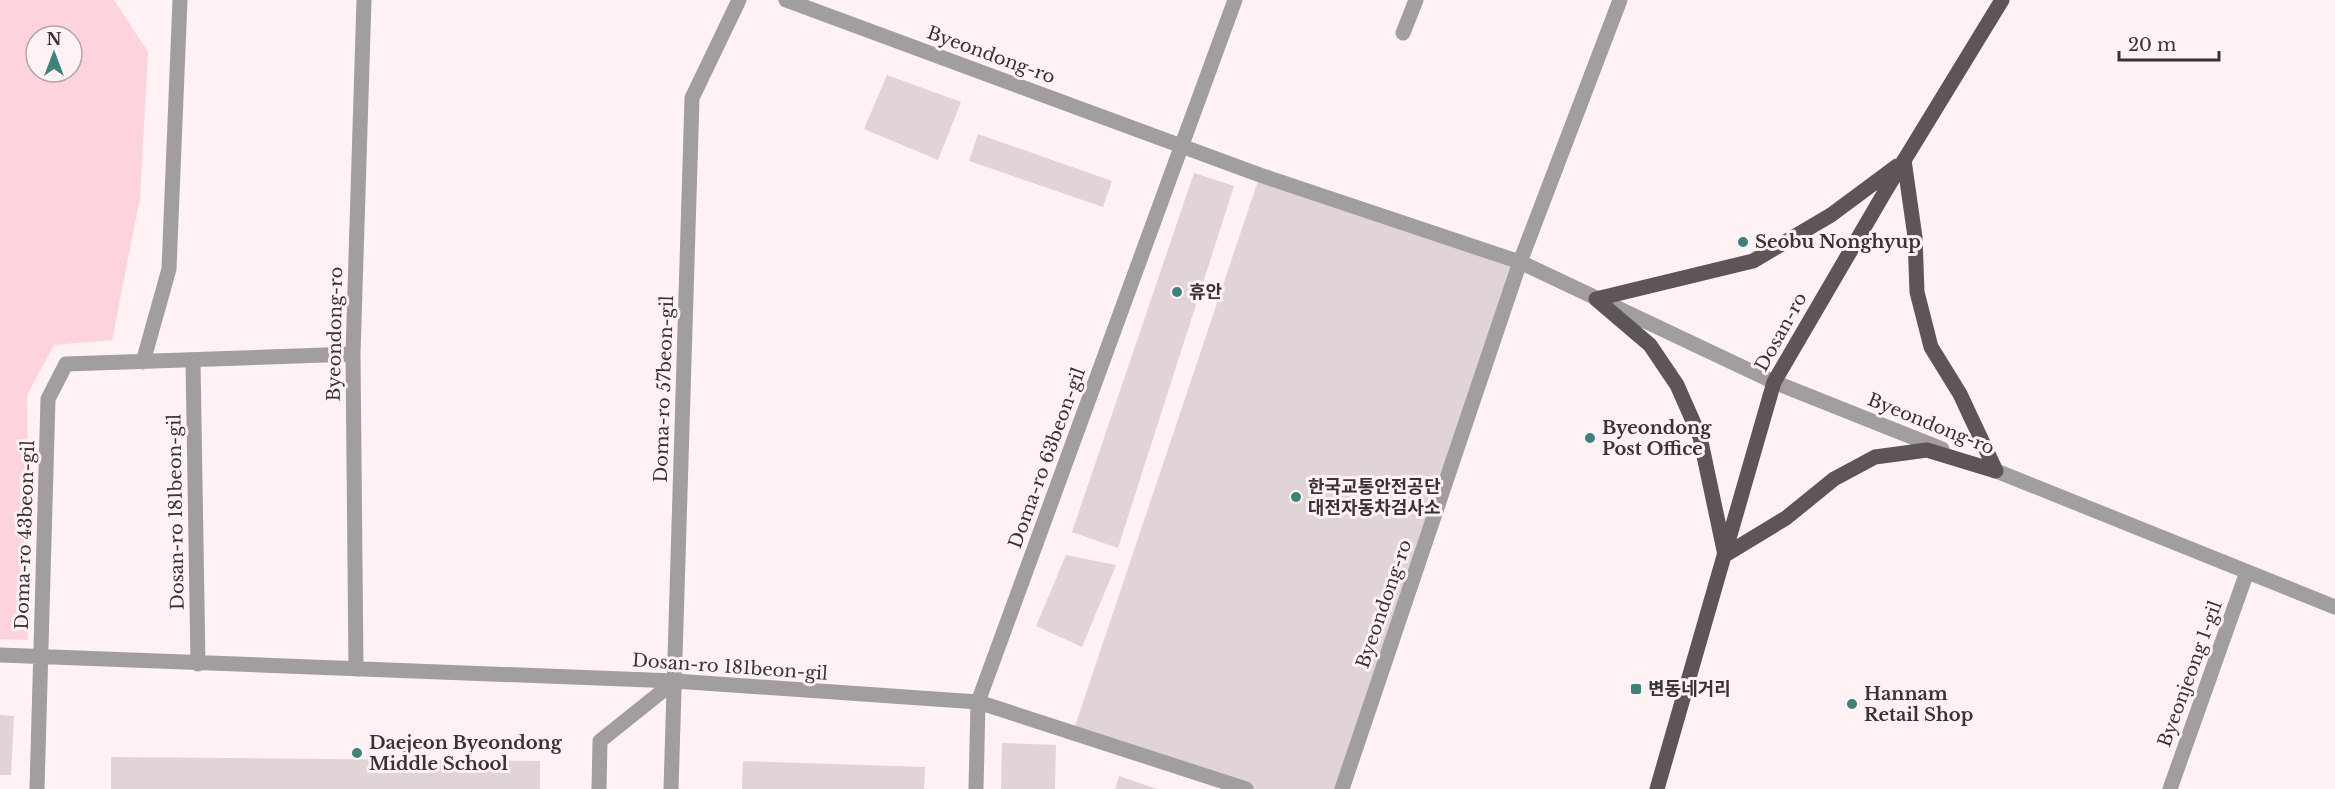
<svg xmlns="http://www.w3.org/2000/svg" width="2335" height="789" font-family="'Libre Baskerville','Noto Sans KR',serif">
	<rect width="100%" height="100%" fill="#fef2f4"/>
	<path fill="#fdd4dc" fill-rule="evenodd" d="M0 0H114L148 52 140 198 112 340 54 345 27 395 28 640 0 639ZM36 36H72V72H36Z"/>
	<path fill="#e0d4d6" d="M887 75 961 102 938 160 864 129Z
		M978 134 1112 181 1103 207 969 161Z
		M1194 173 1234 186 1118 548 1072 532Z
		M1260 175 1520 262 1342 789H1246L1073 732Z
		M1066 555 1116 565 1082 647 1036 626Z
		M0 715 14 716 11 775H0Z
		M1002 743 1056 745 1055 789H1001Z
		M111 757 540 761V789H111Z
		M743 761 925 767 924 789H742Z
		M1119 776 1157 789H1115Z"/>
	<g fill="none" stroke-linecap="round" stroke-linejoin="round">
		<path stroke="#a29d9e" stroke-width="15" d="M786 0 1260 175 1520 262 1774 382 1942 449
			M1403 33 1416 0
			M193 361 198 664
			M143 362 169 269 180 0
			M1984 466 2335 607
			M0 655 675 681 978 702 1246 789
			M356 669 353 354 364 0
			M37 789 48 399 66 364 353 354
			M599 789 600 741 675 681
			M671 789 692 98 739 0
			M976 789 978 702 1235 0
			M1342 789 1520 262 1620 0
			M2170 789 2247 572"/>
		<path stroke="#5e5557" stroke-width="15" d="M1904 160 1915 237 1917 292 1931 347 1960 394 1996 471
			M1596 299 1650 345 1677 385 1700 437 1725 555 1786 518 1834 479 1875 457 1927 450 1996 471
			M1596 299 1753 261 1831 215 1897 166
			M1657 789 1774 382 1886 190 2002 0"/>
	</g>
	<g fill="#3c837a" stroke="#fef2f4" stroke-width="2">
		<circle cx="1743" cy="242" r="6"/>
		<circle cx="1177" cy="292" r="6"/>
		<circle cx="1590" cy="438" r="6"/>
		<circle cx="1296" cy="497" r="6"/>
		<rect x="1630" y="683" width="12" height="12" rx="3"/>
		<circle cx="1852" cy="704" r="6"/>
		<circle cx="357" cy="753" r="6"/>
	</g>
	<g text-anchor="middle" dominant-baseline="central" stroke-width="6" stroke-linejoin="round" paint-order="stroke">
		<g font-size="18" fill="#383334" stroke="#fef2f4">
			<text transform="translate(991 55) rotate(20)">Byeondong-ro</text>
			<text transform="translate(1781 332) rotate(-61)">Dosan-ro</text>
			<text transform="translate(335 334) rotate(-89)">Byeondong-ro</text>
			<text transform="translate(664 389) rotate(-88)">Doma-ro 57beon-gil</text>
			<text transform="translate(1931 424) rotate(22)">Byeondong-ro</text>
			<text transform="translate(1047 458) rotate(-70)">Doma-ro 63beon-gil</text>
			<text transform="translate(176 512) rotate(-91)">Dosan-ro 181beon-gil</text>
			<text transform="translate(25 535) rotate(-88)">Doma-ro 43beon-gil</text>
			<text transform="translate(1384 604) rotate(-71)">Byeondong-ro</text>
			<text transform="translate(730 667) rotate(4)">Dosan-ro 181beon-gil</text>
			<text transform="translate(2190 674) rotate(-70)">Byeonjeong 1-gil</text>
		</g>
		<g font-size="18" font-weight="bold" fill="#383334" stroke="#fef2f4" text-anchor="start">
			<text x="1755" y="242">Seobu Nonghyup</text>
			<text x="1189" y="292">휴안</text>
			<text x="1602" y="428">Byeondong<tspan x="1602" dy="21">Post Office</tspan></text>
			<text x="1308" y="487">한국교통안전공단<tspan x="1308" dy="21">대전자동차검사소</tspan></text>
			<text x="1648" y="689">변동네거리</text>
			<text x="1864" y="694">Hannam<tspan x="1864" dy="21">Retail Shop</tspan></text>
			<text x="369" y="743">Daejeon Byeondong<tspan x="369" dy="21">Middle School</tspan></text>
		</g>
	</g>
	<g transform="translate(54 54)"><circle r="28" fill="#fef2f4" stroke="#afa6a7" stroke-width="1.5"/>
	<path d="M0-4.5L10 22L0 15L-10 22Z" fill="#3c837a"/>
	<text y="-9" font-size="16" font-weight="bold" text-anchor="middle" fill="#383334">N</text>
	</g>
	<path d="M2119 51v9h100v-9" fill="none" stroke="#383334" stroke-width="3"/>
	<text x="2128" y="51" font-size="18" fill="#383334" stroke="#fef2f4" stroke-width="4.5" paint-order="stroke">20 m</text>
</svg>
